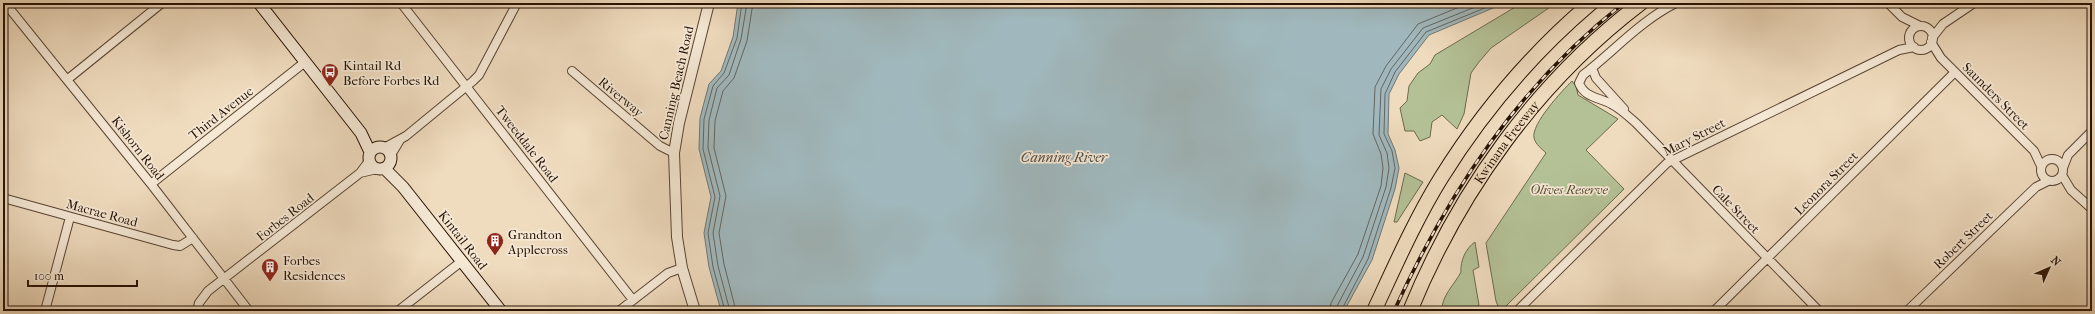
<svg xmlns="http://www.w3.org/2000/svg" width="2095" height="314" font-family="'IM FELL French Canon',serif">
	<rect width="100%" height="100%" fill="#efdbbe"/>
	<filter id="stains"><feTurbulence type="fractalNoise" baseFrequency=".005" numOctaves="4"/><feColorMatrix values="0 0 0 0 .2 0 0 0 0 .09 0 0 0 0 .02 0 0 0 .5 -.17"/></filter>
	<radialGradient id="worn" r=".72"><stop offset=".6" stop-color="#630" stop-opacity="0"/><stop offset="1" stop-color="#630" stop-opacity=".3"/></radialGradient>
	<path fill="#b4c196" stroke="#6d6a4d" d="M1522 3H1556L1491 48 1479 62 1471 73 1464 114 1457 129 1442 115 1432 122 1430 137 1420 141 1414 131H1405L1400 108 1407 101 1409 86 1418 73 1430 64 1435 55Z
		M1572 81 1576 86 1578 95 1618 119 1586 150 1624 189 1502 310 1499 309 1496 301 1486 243 1546 153C1541 148 1536 145 1534 138 1531 124 1562 91 1572 81Z
		M1405 173 1423 182 1397 222H1394Z
		M1475 242 1479 267 1473 270 1479 305 1471 311H1442C1441 296 1455 284 1461 272 1460 261 1466 248 1475 242Z"/>
	<path fill="#a0b8bd" stroke="#6f7673" d="M738 3H1505L1429 35 1399 74 1389 94 1388 134 1395 150 1399 168 1395 189 1372 260 1344 311H721L709 267 704 233 711 197 699 149 700 118 709 84 721 71 733 37Z"/>
	<g fill="none" stroke-linecap="round" stroke-linejoin="round">
		<path stroke="#636560" stroke-width="1" d="M725 311 713 267 708 233 715 197 703 149 704 119 713 86 724 73 737 38 742 3
			M730 311 718 266 713 233 720 196 708 148 709 120 717 88 729 75 741 39 747 3
			M736 311 724 264 719 233 726 196 714 148 715 121 723 91 734 78 747 41 753 3
			M1330 311 1331 303 1358 254 1381 186 1383 168 1381 154 1373 134 1375 87 1386 66 1418 24 1469 3
			M1336 311 1337 306 1363 257 1386 187 1389 168 1387 153 1379 135 1381 89 1391 69 1423 28 1485 3
			M1341 311 1368 259 1391 188 1395 168 1392 151 1384 134 1385 94 1395 72 1426 32 1497 3"/>
		<defs>
			<path id="minor" d="M5 3 151 184 249 311
				M401 3 633 300
				M1676 3C1640 21 1614 51 1583 75L1579 83C1585 99 1601 97 1613 105 1622 110 1629 117 1636 123L1819 311
				M1888 3 1902 17 1920 26
				M1909 38a12 12 0 1 1 24 0a12 12 0 1 1-24 0Z
				M1932 38 1943 24 1974 3
				M1931 42 1941 58 2034 151 2041 166
				M1592 68 1596 78 1624 109
				M572 71 660 146 674 153
				M68 79 162 3
				M384 148 406 136 473 81 479 75 517 3
				M391 155 400 140
				M2041 170a11 11 0 1 1 22 0a11 11 0 1 1-22 0Z
				M2063 168 2068 155 2092 131
				M360 173 377 169
				M2062 175 2071 190 2092 209
				M151 184 305 62
				M3 198 173 245 180 246 193 238
				M45 311 70 217
				M197 311 199 303 208 291 360 173 369 161
				M398 311 462 261
				M619 311 668 273 682 268
				M1517 311 1667 163 1899 50 1914 47
				M1714 311 1955 72
				M1907 311 2036 187 2048 181"/>
			<path id="tertiary" d="M695 311 682 268 677 237 674 153 679 123 709 3"/>
			<path id="secondary" d="M259 3 361 133 370 152
				M369 158a11 11 0 1 1 22 0a11 11 0 1 1-22 0Z
				M384 168 403 187 501 311"/>
			<g id="motorway">
				<path d="M1374 311C1395 266 1415 220 1441 178 1482 112 1532 53 1591 3"/>
				<path id="s1" d="M1410 311C1459 191 1537 82 1641 3"/>
			</g>
		</defs>
		<use href="#minor" stroke="#584432" stroke-width="10"/>
		<use href="#tertiary" stroke="#584432" stroke-width="12"/>
		<use href="#secondary" stroke="#261204" stroke-width="13"/>
		<use href="#motorway" stroke="#261204" stroke-width="16"/>
		<use href="#minor" stroke="#f5e8d5" stroke-width="8"/>
		<use href="#tertiary" stroke="#f5e8d5" stroke-width="10"/>
		<use href="#secondary" stroke="#f5e8d5" stroke-width="11"/>
		<use href="#motorway" stroke="#efdbbe" stroke-width="14"/>
		<defs>
			<path id="rail" d="M1394 311C1449 191 1519 85 1624 3"/>
		</defs>
		<use href="#rail" stroke="#261204" stroke-width="3.5"/>
		<use href="#rail" stroke="#f5e8d5" stroke-width="2" stroke-dasharray="6" stroke-linecap="butt"/>
	</g>
	<defs>
		<symbol id="bus-pin" viewBox="-11 -11 22 30"><path d="M0 17L-7.5 6A9.5 9.5 0 1 1 7.5 6Z" fill="#8f2418" stroke="#f5e8d5"/><path d="M-5-6H5V4H4V6H2V4H-2V6H-4V4H-5ZM-3.5-4V0h7V-4ZM-3.5 1.2v1.5H-2V1.2ZM2 1.2v1.5H3.5V1.2Z" fill="#fff"/></symbol>
		<symbol id="building-pin" viewBox="-11 -11 22 30"><path d="M0 17L-7.5 6A9.5 9.5 0 1 1 7.5 6Z" fill="#8f2418" stroke="#f5e8d5"/><path d="M-4-6H4V6H1V3H-1V6H-4ZM-2.5-4.3h1.7v1.8h-1.7ZM.8-4.3h1.7v1.8H.8ZM-2.5-1h1.7V.8h-1.7ZM.8-1h1.7V.8H.8Z" fill="#fff"/></symbol>
	</defs>
	<g fill-rule="evenodd">
		<use href="#bus-pin" x="320" y="62" width="20" height="27"/>
		<use href="#building-pin" x="485" y="231" width="20" height="27"/>
		<use href="#building-pin" x="260" y="257" width="20" height="27"/>
	</g>
	<g text-anchor="middle" dominant-baseline="central" stroke-width="3.5" stroke-linejoin="round" paint-order="stroke">
		<g font-size="13" fill="#261204" stroke="#f5e8d5" text-anchor="start">
			<text x="343" y="65">Kintail Rd<tspan x="343" dy="15">Before Forbes Rd</tspan></text>
			<text x="508" y="234">Grandton<tspan x="508" dy="15">Applecross</tspan></text>
			<text x="283" y="260">Forbes<tspan x="283" dy="15">Residences</tspan></text>
		</g>
		<g font-size="13" fill="#261204" stroke="#f5e8d5">
			<text transform="translate(676 83) rotate(-77)">Canning Beach Road</text>
			<text transform="translate(1996 96) rotate(45)">Saunders Street</text>
			<text transform="translate(621 97) rotate(40)">Riverway</text>
			<text transform="translate(221 113) rotate(-38)">Third Avenue</text>
			<text transform="translate(1694 137) rotate(-27)">Mary Street</text>
			<text stroke="none"><textPath href="#s1" startOffset="195">Kwinana Freeway</textPath></text>
			<text transform="translate(527 144) rotate(52)">Tweeddale Road</text>
			<text transform="translate(138 148) rotate(52)">Kishorn Road</text>
			<text transform="translate(1826 183) rotate(-45)">Leonora Street</text>
			<text transform="translate(1736 209) rotate(46)">Cale Street</text>
			<text transform="translate(102 213) rotate(15)">Macrae Road</text>
			<text transform="translate(285 217) rotate(-38)">Forbes Road</text>
			<text transform="translate(463 240) rotate(52)">Kintail Road</text>
			<text transform="translate(1963 240) rotate(-44)">Robert Street</text>
		</g>
		<g font-size="13" font-style="italic" fill="#584f37" stroke="#f5e8d5">
			<text x="1569" y="189">Olives Reserve</text>
		</g>
		<g font-size="14" font-style="italic" fill="#514c45" stroke="#f5e8d5">
			<text x="1064" y="157">Canning River</text>
		</g>
	</g>
	<rect width="2095" height="314" fill="none" stroke="#efdbbe" stroke-width="16"/>
	<rect x="4" y="4" width="2087" height="306" fill="none" stroke="#261204" stroke-width="2"/>
	<rect x="8" y="8" width="2079" height="298" fill="none" stroke="#261204"/>
	<g transform="translate(2049 268) rotate(45)" stroke="#f5e8d5" stroke-width="3" paint-order="stroke">
	<path d="M0-3L7 15L0 10L-7 15Z" fill="#261204"/>
	<text y="-6" font-size="11" font-weight="bold" text-anchor="middle" fill="#261204">N</text>
	</g>
	<path d="M28 280v6h109v-6" fill="none" stroke="#261204" stroke-width="2"/>
	<text x="34" y="280" font-size="12" fill="#261204" stroke="#f5e8d5" stroke-width="3" paint-order="stroke">100 m</text>
	<rect width="100%" height="100%" filter="url(#stains)"/>
	<rect width="100%" height="100%" fill="url(#worn)"/>
</svg>
